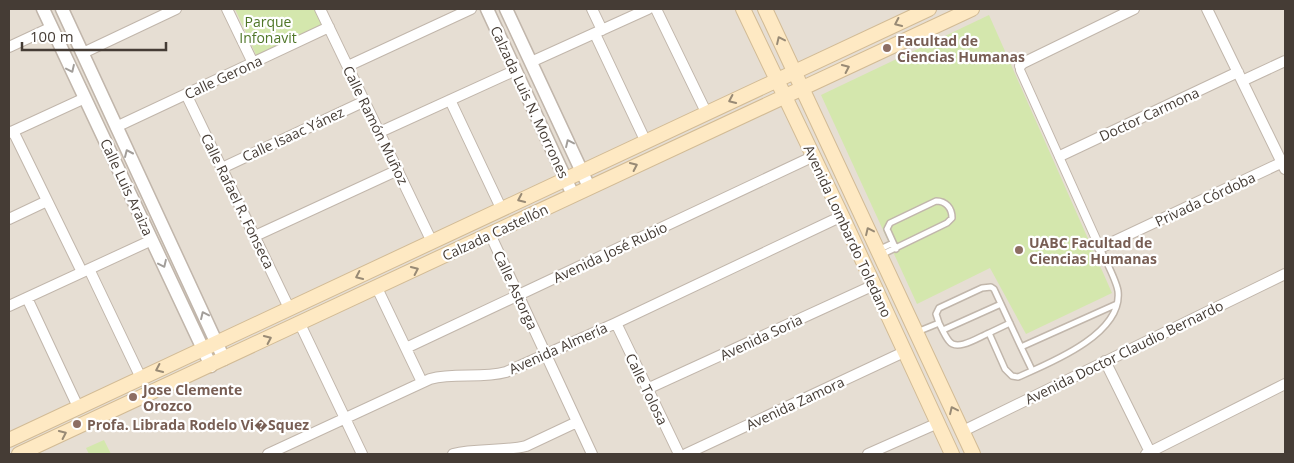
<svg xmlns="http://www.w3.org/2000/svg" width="1294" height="463" font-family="'Open Sans',sans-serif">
	<rect width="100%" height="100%" fill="#f2ede5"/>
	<path fill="#e6ded3" d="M9 9H1285V454H9Z"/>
	<path fill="#d4e7ad" d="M235 9H320L327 23 257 57Z
		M989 15 1112 293 1026 334 990 268 917 304 821 95Z
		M104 440 111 454H89L86 448Z"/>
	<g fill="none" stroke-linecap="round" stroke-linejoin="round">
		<defs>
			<path id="service" d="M878 250 893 243
				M881 255 947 223 952 218C952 208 946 201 936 201L890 223 887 229 896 249
				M939 323 936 314 939 308 982 288 991 287 994 289 1021 347 1117 304
				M943 330 1001 304
				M917 332 939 323C942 329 945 336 949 341 957 352 979 337 989 333L1005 369 1012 376 1018 377C1050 363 1123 334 1118 291 1116 279 1105 260 1100 248
				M989 333 1010 323
				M1021 347 1032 370"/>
			<path id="pedestrian" d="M1020 66V70L1100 248"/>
			<path id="minor" d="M227 9 253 63
				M320 9 432 242
				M592 9 602 30
				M656 9 706 112
				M1207 9 1285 169
				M595 34 645 140
				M9 47 52 27
				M83 53 176 9
				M531 62 648 9
				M348 66 471 9
				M1020 66 1023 63 1134 9
				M1242 81 1285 61
				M186 94 289 308
				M450 100 501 208
				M116 127 329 27
				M13 131 82 272
				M380 132 516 70
				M9 133 85 98
				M1060 156 1238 72
				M222 168 365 101
				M9 219 47 201
				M490 234 592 454
				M255 236 398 170
				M1100 248 1285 161
				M89 269 141 378
				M377 288 422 382
				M27 298 78 407
				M9 306 152 240
				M616 323 679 454
				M300 324 362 454
				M406 348 814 156
				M1105 361 1151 454
				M647 389 874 285
				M963 431 1285 274
				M268 454 430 379C455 372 481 379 506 372L616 323 842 216
				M453 454C477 448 502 452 526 446L577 422
				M686 454 904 352
				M868 454 938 423
				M1146 454 1285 384"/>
			<path id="tertiary" d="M43 9 211 366
				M62 9 224 359
				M487 9 573 195
				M506 9 589 187"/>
			<path id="secondary" d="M743 9 842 216 952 454
				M765 9 973 454
				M9 440 929 9
				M19 454 972 9"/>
		</defs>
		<use href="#service" stroke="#c1b6ab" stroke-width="8"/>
		<use href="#pedestrian" stroke="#c1b6ab" stroke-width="10"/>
		<use href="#minor" stroke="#c1b6ab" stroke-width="12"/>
		<use href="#tertiary" stroke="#c1b6ab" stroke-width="15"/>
		<use href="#secondary" stroke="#d2bb95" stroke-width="16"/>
		<use href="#service" stroke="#fff" stroke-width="5"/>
		<use href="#pedestrian" stroke="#fff" stroke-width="8"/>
		<use href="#minor" stroke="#fff" stroke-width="10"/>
		<use href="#tertiary" stroke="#fff" stroke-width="12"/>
		<use href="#secondary" stroke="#fee9c3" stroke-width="14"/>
	</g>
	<defs><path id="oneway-chevron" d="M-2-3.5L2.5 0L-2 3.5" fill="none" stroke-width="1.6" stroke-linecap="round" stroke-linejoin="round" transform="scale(1.25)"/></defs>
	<g stroke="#988a75">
		<use href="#oneway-chevron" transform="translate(898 23) rotate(155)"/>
		<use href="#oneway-chevron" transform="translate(780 40) rotate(-115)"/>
		<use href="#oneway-chevron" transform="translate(846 68) rotate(-25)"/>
		<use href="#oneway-chevron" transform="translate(732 100) rotate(155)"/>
		<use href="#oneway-chevron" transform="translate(634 166) rotate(-25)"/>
		<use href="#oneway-chevron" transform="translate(521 199) rotate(155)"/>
		<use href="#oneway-chevron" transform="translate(869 231) rotate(-115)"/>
		<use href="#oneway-chevron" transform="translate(415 270) rotate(-25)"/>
		<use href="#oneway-chevron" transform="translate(359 276) rotate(155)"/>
		<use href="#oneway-chevron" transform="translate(268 339) rotate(-25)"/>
		<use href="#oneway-chevron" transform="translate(159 369) rotate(155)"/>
		<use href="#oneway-chevron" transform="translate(953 410) rotate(-115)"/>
		<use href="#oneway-chevron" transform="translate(63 434) rotate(-25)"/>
	</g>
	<g stroke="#a29e9a">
		<use href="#oneway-chevron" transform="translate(71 69) rotate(65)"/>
		<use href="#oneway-chevron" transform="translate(569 143) rotate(-115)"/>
		<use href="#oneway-chevron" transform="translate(128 153) rotate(-114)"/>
		<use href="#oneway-chevron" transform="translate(163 264) rotate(65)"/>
		<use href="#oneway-chevron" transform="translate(204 315) rotate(-115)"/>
	</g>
	<g fill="#8d6e63" stroke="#fff" stroke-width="2">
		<circle cx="887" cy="48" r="5"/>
		<circle cx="1019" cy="250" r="5"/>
		<circle cx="133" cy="397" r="5"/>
		<circle cx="77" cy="424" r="5"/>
	</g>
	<g text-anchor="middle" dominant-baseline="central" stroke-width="4.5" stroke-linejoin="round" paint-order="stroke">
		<g font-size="14" fill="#4f7628" stroke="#fff">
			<text x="268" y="21">Parque<tspan x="268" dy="16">Infonavit</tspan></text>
		</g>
		<g font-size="14" font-weight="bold" fill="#785e54" stroke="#fff" text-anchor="start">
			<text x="897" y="40">Facultad de<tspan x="897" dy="16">Ciencias Humanas</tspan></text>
			<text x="1029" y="242">UABC Facultad de<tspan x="1029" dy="16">Ciencias Humanas</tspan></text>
			<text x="143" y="389">Jose Clemente<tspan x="143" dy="16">Orozco</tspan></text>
			<text x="87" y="424">Profa. Librada Rodelo Vi�Squez</text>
		</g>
		<g font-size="14" fill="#453c35" stroke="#fff">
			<text transform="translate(223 77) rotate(-25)">Calle Gerona</text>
			<text transform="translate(530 102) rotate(65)">Calzada Luis N. Morrones</text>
			<text transform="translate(1149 114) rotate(-25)">Doctor Carmona</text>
			<text transform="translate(376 125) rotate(64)">Calle Ramón Muñoz</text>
			<text transform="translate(293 134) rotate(-25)">Calle Isaac Yánez</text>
			<text transform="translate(127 187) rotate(65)">Calle Luis Araiza</text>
			<text transform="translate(1205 199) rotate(-25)">Privada Córdoba</text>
			<text transform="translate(238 201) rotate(64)">Calle Rafael R. Fonseca</text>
			<text transform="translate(848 231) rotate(65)">Avenida Lombardo Toledano</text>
			<text transform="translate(495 232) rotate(-25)">Calzada Castellón</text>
			<text transform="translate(610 252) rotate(-25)">Avenida José Rubio</text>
			<text transform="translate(516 290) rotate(65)">Calle Astorga</text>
			<text transform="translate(761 337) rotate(-25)">Avenida Soria</text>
			<text transform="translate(558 348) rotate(-24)">Avenida Almería</text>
			<text transform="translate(1124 352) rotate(-26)">Avenida Doctor Claudio Bernardo</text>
			<text transform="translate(647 389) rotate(64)">Calle Tolosa</text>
			<text transform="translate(795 403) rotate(-25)">Avenida Zamora</text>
		</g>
	</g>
	<rect width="1294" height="463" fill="none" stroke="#453c35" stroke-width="20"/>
	<path d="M22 42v8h144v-8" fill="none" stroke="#453c35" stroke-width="2.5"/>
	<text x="30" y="42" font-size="15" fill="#453c35" stroke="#ffffff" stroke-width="4" paint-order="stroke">100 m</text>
</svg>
